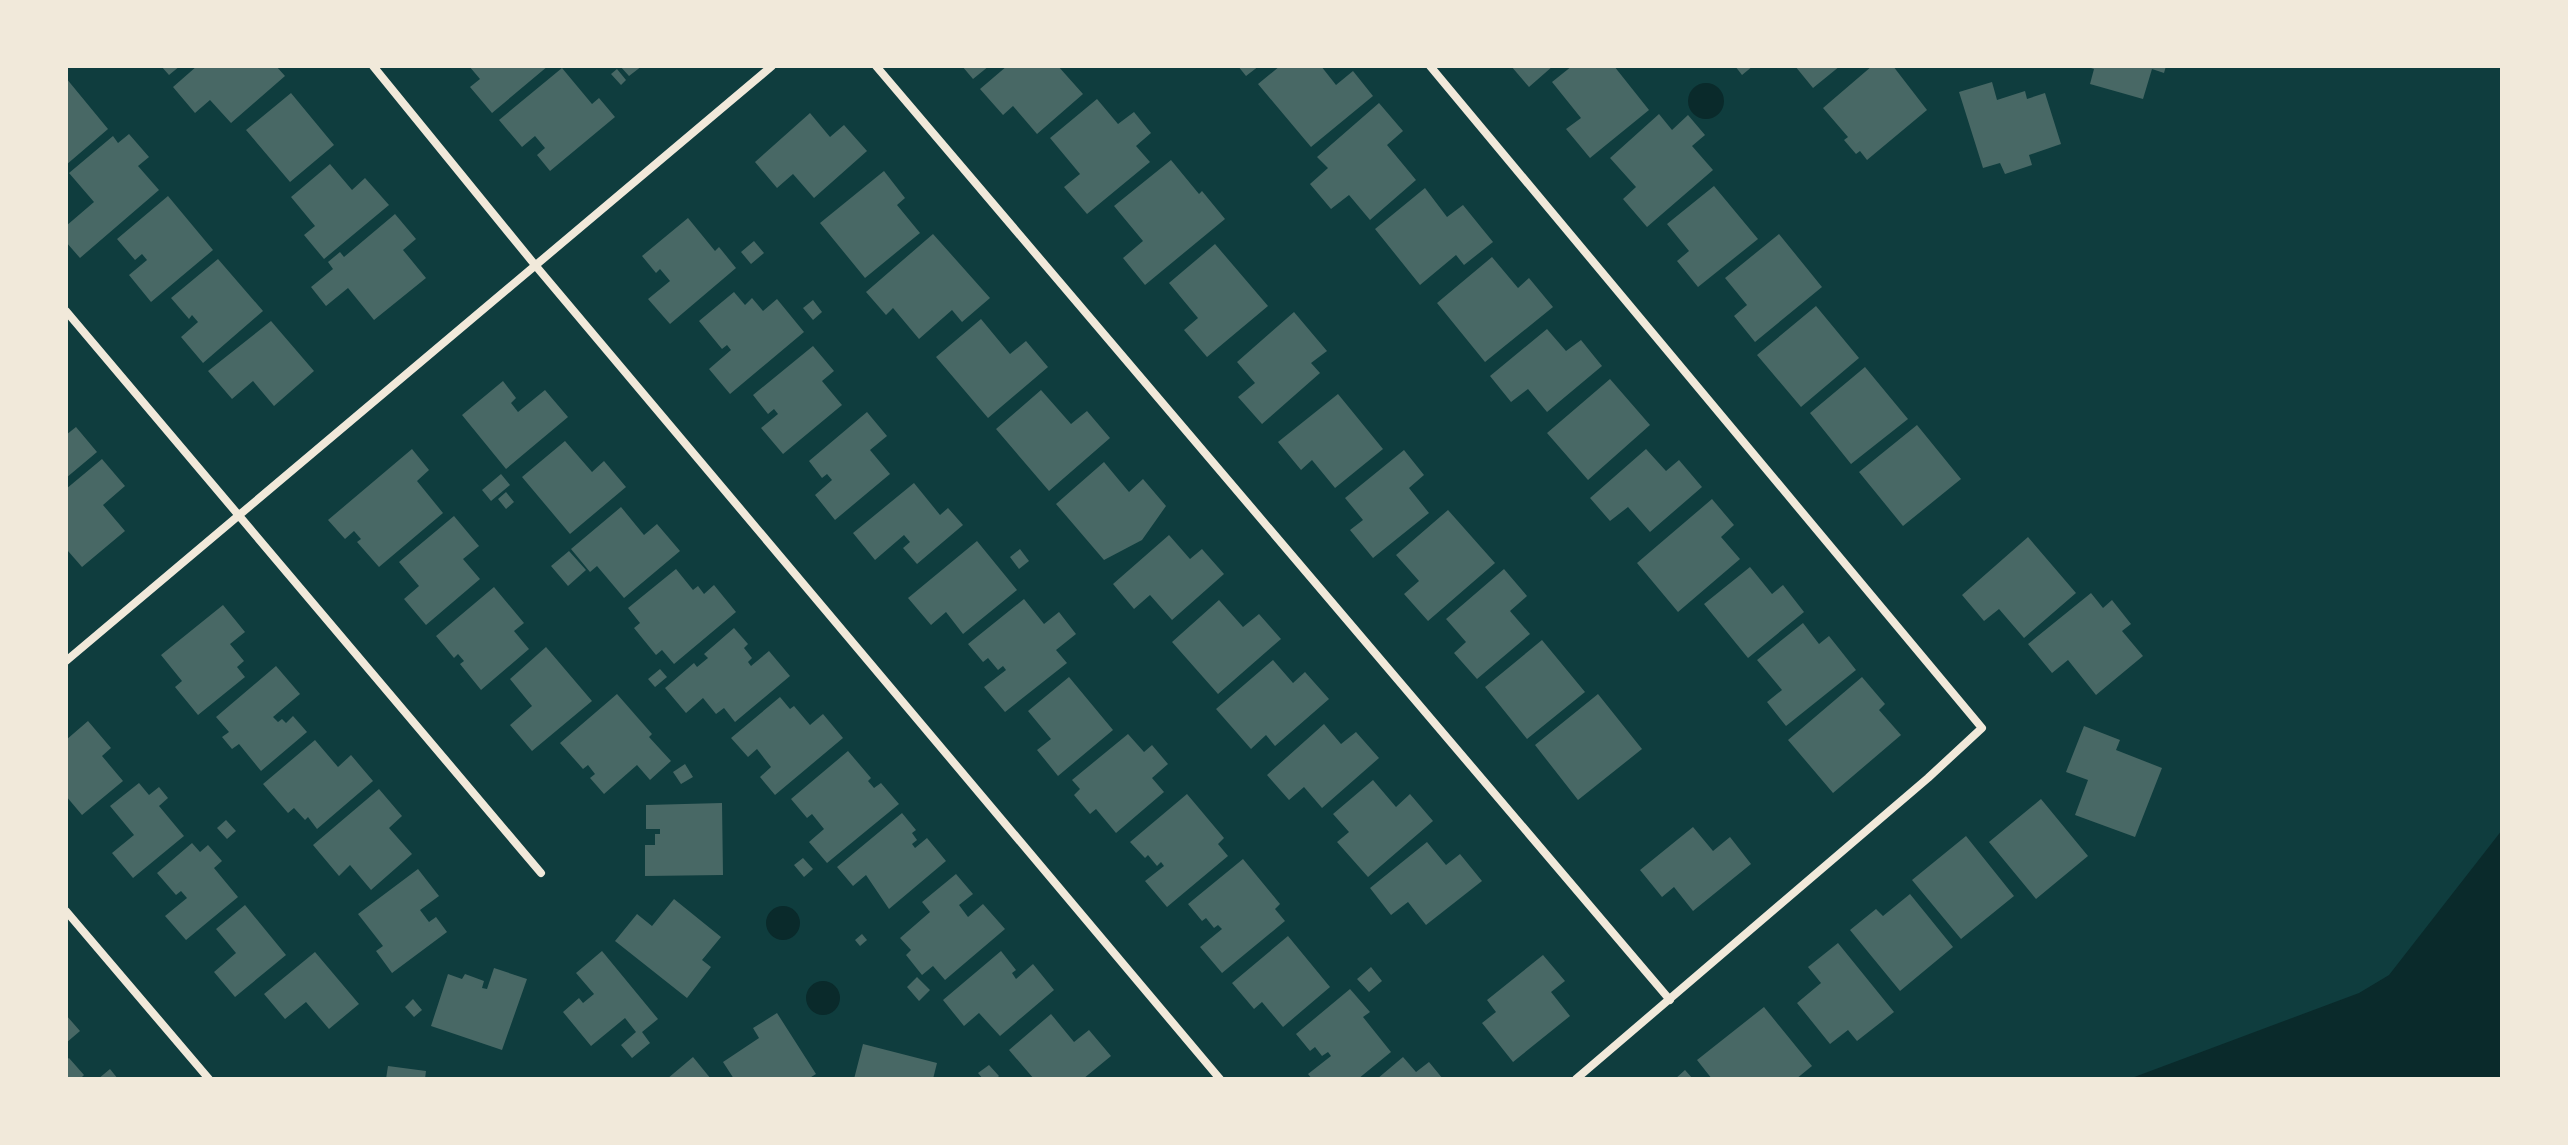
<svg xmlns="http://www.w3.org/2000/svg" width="2568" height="1145" font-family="'DM Sans',sans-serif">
	<rect width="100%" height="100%" fill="#0f3d3e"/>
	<path fill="#0a2a2b" d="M1688 101a18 18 0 1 1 36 0a18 18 0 1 1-36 0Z
		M2502 830V1079H2129L2359 993 2389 975Z
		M766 923a17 17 0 1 1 34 0a17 17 0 1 1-34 0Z
		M806 998a17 17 0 1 1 34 0a17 17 0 1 1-34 0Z"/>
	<path fill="#486865" d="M161 66H180L169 75Z
		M197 66H276L285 76 231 123 210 100 195 113 173 87Z
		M469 66H548L492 113 470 87 480 79Z
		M620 66H642L629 76Z
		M962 66H989L973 79Z
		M1007 66H1058L1083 94 1037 134 1013 106 1003 115 980 89Z
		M1238 66H1259L1246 76Z
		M1280 66H1321L1336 85 1353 71 1373 96 1311 147 1258 84Z
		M1511 66H1553L1529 87Z
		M1572 66H1614L1649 110 1590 158 1566 129 1581 118 1552 82Z
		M1735 66H1753L1742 75Z
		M1795 66H1840L1813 88Z
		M1872 66H1893L1927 110 1867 160 1860 151 1856 154 1844 140 1848 137 1823 108Z
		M2085 66H2166L2164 73 2152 69 2143 99 2090 84 2094 69Z
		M562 68 592 104 599 98 615 117 550 171 537 155 545 148 535 136 522 147 499 120Z
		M617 69 626 80 621 85 611 74Z
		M66 78 108 129 66 165Z
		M1992 82 1997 100 2025 91 2027 99 2045 93 2061 144 2029 155 2032 165 2005 174 2000 163 1983 168 1959 92Z
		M291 93 334 145 290 182 246 130Z
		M1097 99 1118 124 1134 112 1151 133 1136 146 1150 162 1087 214 1064 187 1080 174 1050 138Z
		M1379 103 1403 131 1387 145 1416 180 1370 220 1349 195 1331 209 1310 184 1328 168 1317 157Z
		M810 113 830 137 844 125 867 151 814 198 793 174 777 188 755 162Z
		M1659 114 1672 130 1688 115 1705 135 1692 146 1713 170 1647 227 1623 199 1636 187 1610 158Z
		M129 134 149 157 138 166 159 190 80 258 66 242V226L94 202 69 173 113 136 118 143Z
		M1171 160 1199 194 1202 191 1225 219 1145 285 1123 258 1143 241 1114 206Z
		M330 164 352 190 365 178 389 205 324 259 304 235 315 226 291 197Z
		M884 171 905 198 897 205 920 233 865 278 820 223Z
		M1714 186 1758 239 1698 287 1677 261 1689 251 1667 224Z
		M1425 188 1447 217 1463 205 1493 242 1464 265 1456 255 1420 285 1375 229Z
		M168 196 213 250 151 302 129 275 147 260 142 254 135 260 117 239Z
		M395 214 416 239 403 250 426 278 374 320 348 288 326 306 311 287 333 269 328 262 340 252 344 257Z
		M688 218 715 251 719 247 736 268 670 324 648 299 670 281 660 269 656 273 642 256Z
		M933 234 990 298 962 322 952 310 919 339 893 308 886 315 866 292Z
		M1779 234 1822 287 1755 342 1734 316 1747 305 1725 278Z
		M754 241 764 253 751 264 741 252Z
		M1215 244 1268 306 1207 357 1184 330 1198 318 1169 283Z
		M1492 257 1518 288 1529 278 1553 307 1485 362 1437 303Z
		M218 259 263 311 203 363 181 337 198 322 192 315 189 319 171 298Z
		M734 292 745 305 752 298 763 311 777 299 804 332 730 394 709 369 731 350 727 345 722 349 699 321Z
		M813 300 822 312 813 320 803 308Z
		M1816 306 1859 358 1801 407 1757 355Z
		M1294 312 1327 351 1311 363 1320 373 1262 424 1238 397 1255 383 1237 362Z
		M981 319 1010 354 1026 341 1048 367 988 418 936 357Z
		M271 321 314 371 274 406 253 381 232 399 208 371Z
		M1547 329 1566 351 1581 340 1602 366 1547 412 1528 389 1511 402 1490 376Z
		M813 346 834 371 822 381 842 405 783 454 761 428 778 414 774 409 768 414 753 395Z
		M1865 367 1908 419 1851 464 1810 413Z
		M1610 379 1650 425 1588 480 1547 433Z
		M503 381 516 398 511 403 518 412 545 390 568 417 506 469 462 415Z
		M1041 390 1071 424 1087 411 1110 438 1049 491 996 429Z
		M1338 394 1383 449 1335 488 1312 460 1301 470 1278 442Z
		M867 412 887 436 870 450 890 474 835 520 815 495 832 480 827 474 822 478 809 461Z
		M1917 425 1961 479 1903 526 1859 472Z
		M76 427 97 452 66 478V435Z
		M565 441 592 472 604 461 626 487 570 534 522 477Z
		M412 449 429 470 417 481 443 513 379 567 357 542 361 539 354 531 345 539 328 520Z
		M1646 449 1666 471 1679 460 1702 487 1650 532 1628 507 1610 521 1590 498Z
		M1404 450 1424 475 1409 488 1429 513 1373 558 1350 530 1363 520 1345 498Z
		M102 459 125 486 103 505 125 531 82 567 68 551 66 553V489Z
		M1104 462 1129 492 1143 479 1166 506 1142 540 1104 560 1056 504Z
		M501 474 510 485 491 501 482 490Z
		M914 483 940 515 948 508 963 525 917 564 903 548 910 542 904 535 875 560 853 533Z
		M506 492 514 502 506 509 498 499Z
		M1712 499 1734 525 1721 537 1740 559 1678 612 1637 563Z
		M621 507 644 535 657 524 680 551 624 598 597 566 590 572 571 549Z
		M1448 510 1495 563 1428 621 1404 594 1419 581 1396 555Z
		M454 516 479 546 463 559 480 579 426 625 404 599 419 586 399 562Z
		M1169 535 1190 559 1202 549 1224 574 1172 620 1150 595 1134 609 1113 584Z
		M2028 537 2076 593 2024 638 1999 609 1984 621 1962 595Z
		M977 541 1017 590 963 634 946 612 931 625 908 598Z
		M1020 549 1029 561 1019 569 1010 557Z
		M569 551 586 570 568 586 551 566Z
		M1750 567 1772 594 1783 585 1804 612 1748 658 1704 604Z
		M676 569 693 590 698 586 704 594 714 585 736 612 674 664 662 650 656 655 634 628 640 623 628 608Z
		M1504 569 1527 596 1510 611 1530 634 1477 679 1454 653 1466 642 1446 619Z
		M494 587 524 623 514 631 529 649 481 690 460 664 464 661 458 654 454 658 436 636Z
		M2091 593 2103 608 2112 600 2131 624 2122 631 2143 656 2096 695 2068 660 2052 673 2028 644Z
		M1024 599 1044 624 1059 612 1076 634 1056 650 1067 663 1005 712 984 687 1006 670 1003 666 998 670 988 658 983 662 968 644Z
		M1219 600 1243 627 1259 614 1281 639 1218 694 1172 642Z
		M223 605 245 632 230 644 244 661 237 667 245 677 198 715 175 687 182 681 161 655Z
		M1803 623 1819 644 1829 636 1856 670 1786 726 1767 702 1782 690 1757 660Z
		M734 628 748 644 744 648 752 658 748 662 751 666 769 651 790 676 735 722 724 708 716 714 703 698 686 713 665 688 694 663 697 667 708 658 704 654Z
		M1542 640 1585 692 1527 739 1485 687Z
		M546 647 592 701 532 751 510 725 532 706 510 679Z
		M1273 660 1293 683 1305 672 1329 699 1275 746 1266 735 1251 749 1216 709Z
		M276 666 300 694 273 717 278 722 282 719 286 723 293 716 307 732 261 771 239 744 232 749 222 737 229 732 216 717Z
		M660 669 667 677 655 687 648 679Z
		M1069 677 1113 730 1058 776 1037 750 1051 739 1028 711Z
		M1862 677 1885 704 1879 710 1901 735 1833 793 1788 740Z
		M617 694 652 734 649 737 671 761 650 780 637 765 604 794 590 778 595 774 588 765 583 769 560 743Z
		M1598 694 1642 749 1578 800 1535 745Z
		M780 697 790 709 794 706 810 725 823 714 843 738 775 795 760 777 771 767 757 749 748 757 731 738Z
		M88 721 111 748 102 756 123 781 82 815 66 796V740Z
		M1324 724 1341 744 1356 732 1379 758 1322 808 1304 787 1289 800 1267 775Z
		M2084 726 2120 740 2116 750 2162 768 2135 837 2075 815 2088 780 2066 772Z
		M1128 734 1144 752 1152 745 1168 764 1152 778 1164 792 1116 833 1096 809 1090 814 1074 795 1080 789 1072 780Z
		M315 740 338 767 351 755 373 781 317 829 308 817 305 820 294 808 288 813 263 784Z
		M848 751 871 778 868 781 874 788 881 783 899 804 827 863 809 842 824 829 812 814 807 818 791 799Z
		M685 764 693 777 681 784 673 772Z
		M1373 780 1396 807 1410 794 1433 821 1368 877 1337 842 1349 832 1333 814Z
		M139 783 149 795 159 787 168 798 159 806 184 836 133 878 112 853 134 835 110 806Z
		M379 789 402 816 389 828 412 854 371 890 350 865 339 876 313 845Z
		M1187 794 1224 838 1218 844 1228 856 1167 907 1145 881 1164 866 1161 862 1157 866 1148 855 1145 858 1130 842Z
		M2041 799 2088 856 2036 899 1989 842Z
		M722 803 723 875 645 876V845H655V834H660V829H646V805Z
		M902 813 916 830 912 833 917 840 912 844 915 848 927 838 946 861 889 909 866 875 853 886 837 867Z
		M226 820 236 831 227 839 217 828Z
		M1693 827 1713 851 1730 837 1751 864 1693 911 1674 887 1662 897 1640 870Z
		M1966 836 2014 896 1961 939 1912 880Z
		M1427 842 1446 865 1460 854 1482 881 1426 925 1408 902 1391 915 1370 888Z
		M192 843 200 852 208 845 222 861 214 868 238 897 186 940 165 916 187 898 181 891 176 895 157 873Z
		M803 858 813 869 804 877 794 865Z
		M1243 859 1280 904 1275 909 1285 921 1222 973 1200 947 1222 929 1218 925 1214 928 1206 918 1202 921 1188 904Z
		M418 869 439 896 420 910 429 922 436 917 447 932 392 973 376 951 383 946 358 914Z
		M956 874 973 894 959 905 968 917 983 904 1005 929 945 980 933 966 922 975 906 955 911 950 900 938 930 912 922 902Z
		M1910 894 1953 947 1900 991 1850 930 1876 909 1883 916Z
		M674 899 721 937 702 960 711 967 687 998 615 941 637 914 652 926Z
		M245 905 286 955 235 997 214 972 236 953 216 929Z
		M862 934 867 940 860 946 855 940Z
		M1288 936 1330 987 1283 1027 1262 1002 1254 1009 1232 983Z
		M1838 943 1894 1012 1857 1041 1848 1030 1830 1044 1797 1003 1821 983 1808 967Z
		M602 951 658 1019 642 1032 650 1043 632 1058 621 1045 636 1032 625 1018 591 1046 563 1012 579 998 583 1003 594 994 576 973Z
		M1001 951 1016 970 1012 973 1016 979 1033 964 1054 990 1000 1036 979 1013 964 1026 943 1000Z
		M315 952 359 1004 329 1029 306 1002 285 1019 264 994Z
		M1543 955 1565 981 1551 992 1570 1016 1513 1062 1482 1023 1496 1012 1487 1000Z
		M1371 967 1382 981 1369 992 1357 979Z
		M494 968 527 979 502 1050 431 1026 448 974 462 979 465 974 484 981 482 988 487 989Z
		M917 977 930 990 919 1001 907 987Z
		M1350 989 1370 1012 1363 1017 1391 1052 1358 1079H1312L1308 1074 1331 1056 1328 1052 1322 1056 1315 1047 1310 1051 1296 1034Z
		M413 999 422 1010 414 1017 405 1007Z
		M1764 1007 1812 1066 1796 1079H1712L1697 1060Z
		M777 1013 816 1074 808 1079H734L723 1062 759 1038 753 1028Z
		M1051 1014 1074 1042 1089 1030 1111 1056 1083 1079H1034L1009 1050Z
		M66 1015 80 1031 66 1043Z
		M863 1044 937 1063 933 1079H854Z
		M693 1057 711 1079H667Z
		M1403 1057 1416 1072 1429 1062 1443 1079H1377Z
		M69 1058 84 1075 80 1079H66V1060Z
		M989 1065 999 1076 996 1079H983L978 1073Z
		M388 1066 426 1071 425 1079H386Z
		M110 1069 118 1079H98Z
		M1685 1070 1693 1079H1675Z"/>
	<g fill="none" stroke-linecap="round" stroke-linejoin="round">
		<path stroke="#f1e9da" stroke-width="8" d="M373 66 535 265 1220 1079
			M876 66 1670 1000
			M1430 66 1982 728 1928 778 1576 1079
			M66 311 541 873
			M66 661 772 66
			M66 911 209 1079"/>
	</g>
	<rect width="2568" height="1145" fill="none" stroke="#f1e9da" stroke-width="136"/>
</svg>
